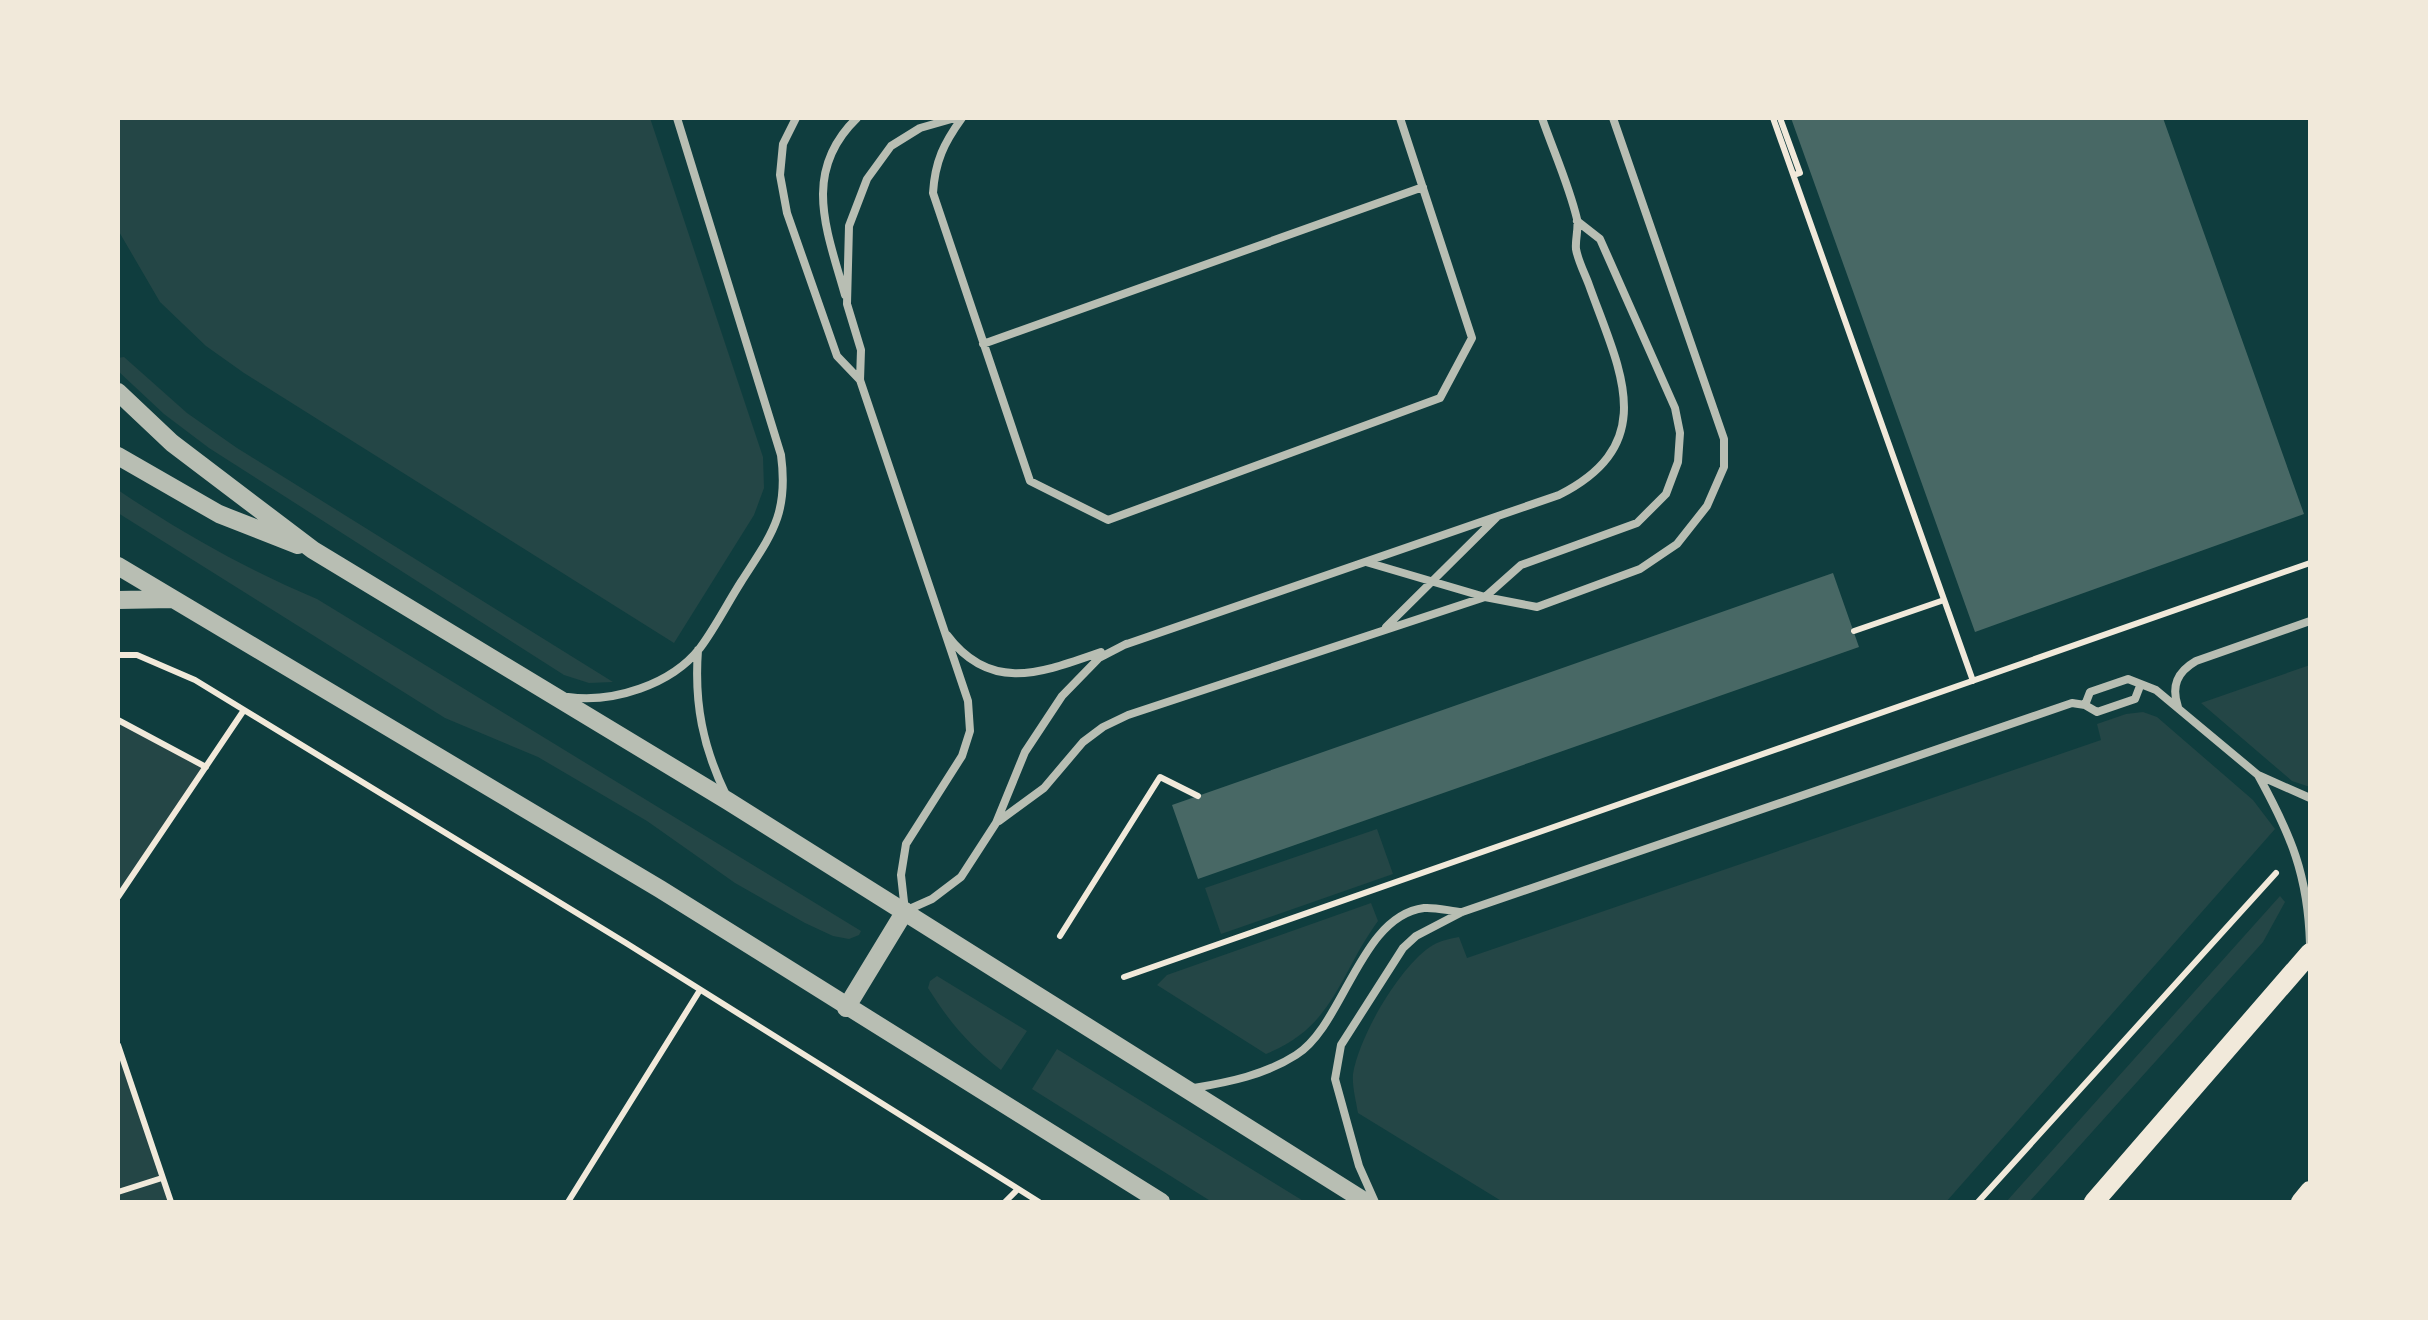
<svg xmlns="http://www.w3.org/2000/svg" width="2428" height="1320" font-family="'Fira Sans',sans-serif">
	<rect width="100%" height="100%" fill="#0f3d3e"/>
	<path fill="#244646" d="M118 118H650L763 457 764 488 754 515 674 643 244 373 206 346 160 302 118 230Z
		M124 357 187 413 237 448 613 682 589 683 564 675 209 448 164 414 118 371V358Z
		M118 490C182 533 246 569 317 599L861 931 859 935 849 939 833 936 805 923 735 883 647 821 538 757 445 718 118 513Z
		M2310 665V787L2292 781 2201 703Z
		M2143 712 2157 717 2253 800 2275 829 1946 1202H1503L1358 1113C1356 1101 1352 1086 1353 1074 1359 1037 1398 969 1430 947 1438 941 1449 939 1459 937L1467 958 2101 740 2097 724 2126 714Z
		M118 720 206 767 118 897Z
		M1377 829 1393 874 1221 934 1205 888Z
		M2280 896 2285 902 2263 942 2029 1202H2006Z
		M1371 903 1378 921C1338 976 1335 1026 1266 1054L1157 985 1167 975Z
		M937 976 1027 1031 1001 1070C969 1045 950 1023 928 988L930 981Z
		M118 1045 171 1202H118Z
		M1057 1049 1305 1202H1212L1032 1089Z"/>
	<path fill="#486865" d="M1791 118H2163L2304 514 1975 632Z
		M1833 573 1859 647 1198 879 1172 805Z"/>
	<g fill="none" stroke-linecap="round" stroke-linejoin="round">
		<path stroke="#f1e9da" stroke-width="6" d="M1773 118 1973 681
			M1780 118 1800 173 1794 175
			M1854 631 1944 600
			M118 655H137L195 680 626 943 1039 1202
			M118 720 206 767
			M118 897 244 710
			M1060 936 1160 777 1198 796
			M1124 977 2310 563
			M118 1045 171 1202
			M118 1192 162 1178
			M568 1202 700 990
			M1005 1202 1018 1189
			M1978 1202 2276 873"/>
		<path stroke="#b8beb3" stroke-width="8" d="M796 118 783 144 780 175 787 213 837 356 860 380
			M955 118 920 128 891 146 867 179 849 226 847 304 861 350 860 380 968 701 970 731 962 756 906 844 901 875 905 911 932 899 961 877 996 823 1025 752 1062 696 1099 658 1126 644
			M962 118C944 143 935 161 933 193L1030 481 1108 520 1440 398 1472 338 1400 118
			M845 295C827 231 801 172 857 118
			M983 344 1423 187
			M1366 562 1485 597 1537 607 1640 569 1677 544 1707 506 1724 467V439L1613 118
			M1386 627 1497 517
			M947 635C991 694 1043 672 1101 652
			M1124 645 1559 495C1662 443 1619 369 1589 285 1585 274 1578 261 1576 249 1575 239 1579 228 1577 219 1569 185 1553 150 1542 118
			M698 650C694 704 703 747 726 795
			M568 697C613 703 671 685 700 648 715 628 727 604 741 582 771 535 789 515 781 455L677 118
			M2085 705 2090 692 2128 679 2156 690 2258 775 2310 798
			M2178 707C2171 686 2177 672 2196 661L2310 621
			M2258 775C2291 835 2308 875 2310 944
			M999 821 1044 788 1083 742 1103 727 1128 715 1485 597 1521 565 1637 523 1666 494 1678 462 1680 433 1675 408 1600 239 1577 221
			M1194 1088C1229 1082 1265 1075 1296 1055 1344 1025 1360 916 1424 908 1435 907 1450 911 1462 912
			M1375 1202 1359 1166 1335 1079 1341 1045 1403 948 1416 936 1462 912 2072 703 2085 705 2097 712 2135 699 2140 686"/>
		<path stroke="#b8beb3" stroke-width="18" d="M118 392 172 443 313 550 728 801 1366 1202
			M118 456 219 514 298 545
			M118 566 660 889 1161 1202
			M118 600 172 599
			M846 1008 905 911"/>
		<path stroke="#f1e9da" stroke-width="20" d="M2094 1202 2310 953
			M2301 1202 2310 1191"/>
	</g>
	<rect width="2428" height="1320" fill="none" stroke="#f1e9da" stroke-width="240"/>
</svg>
